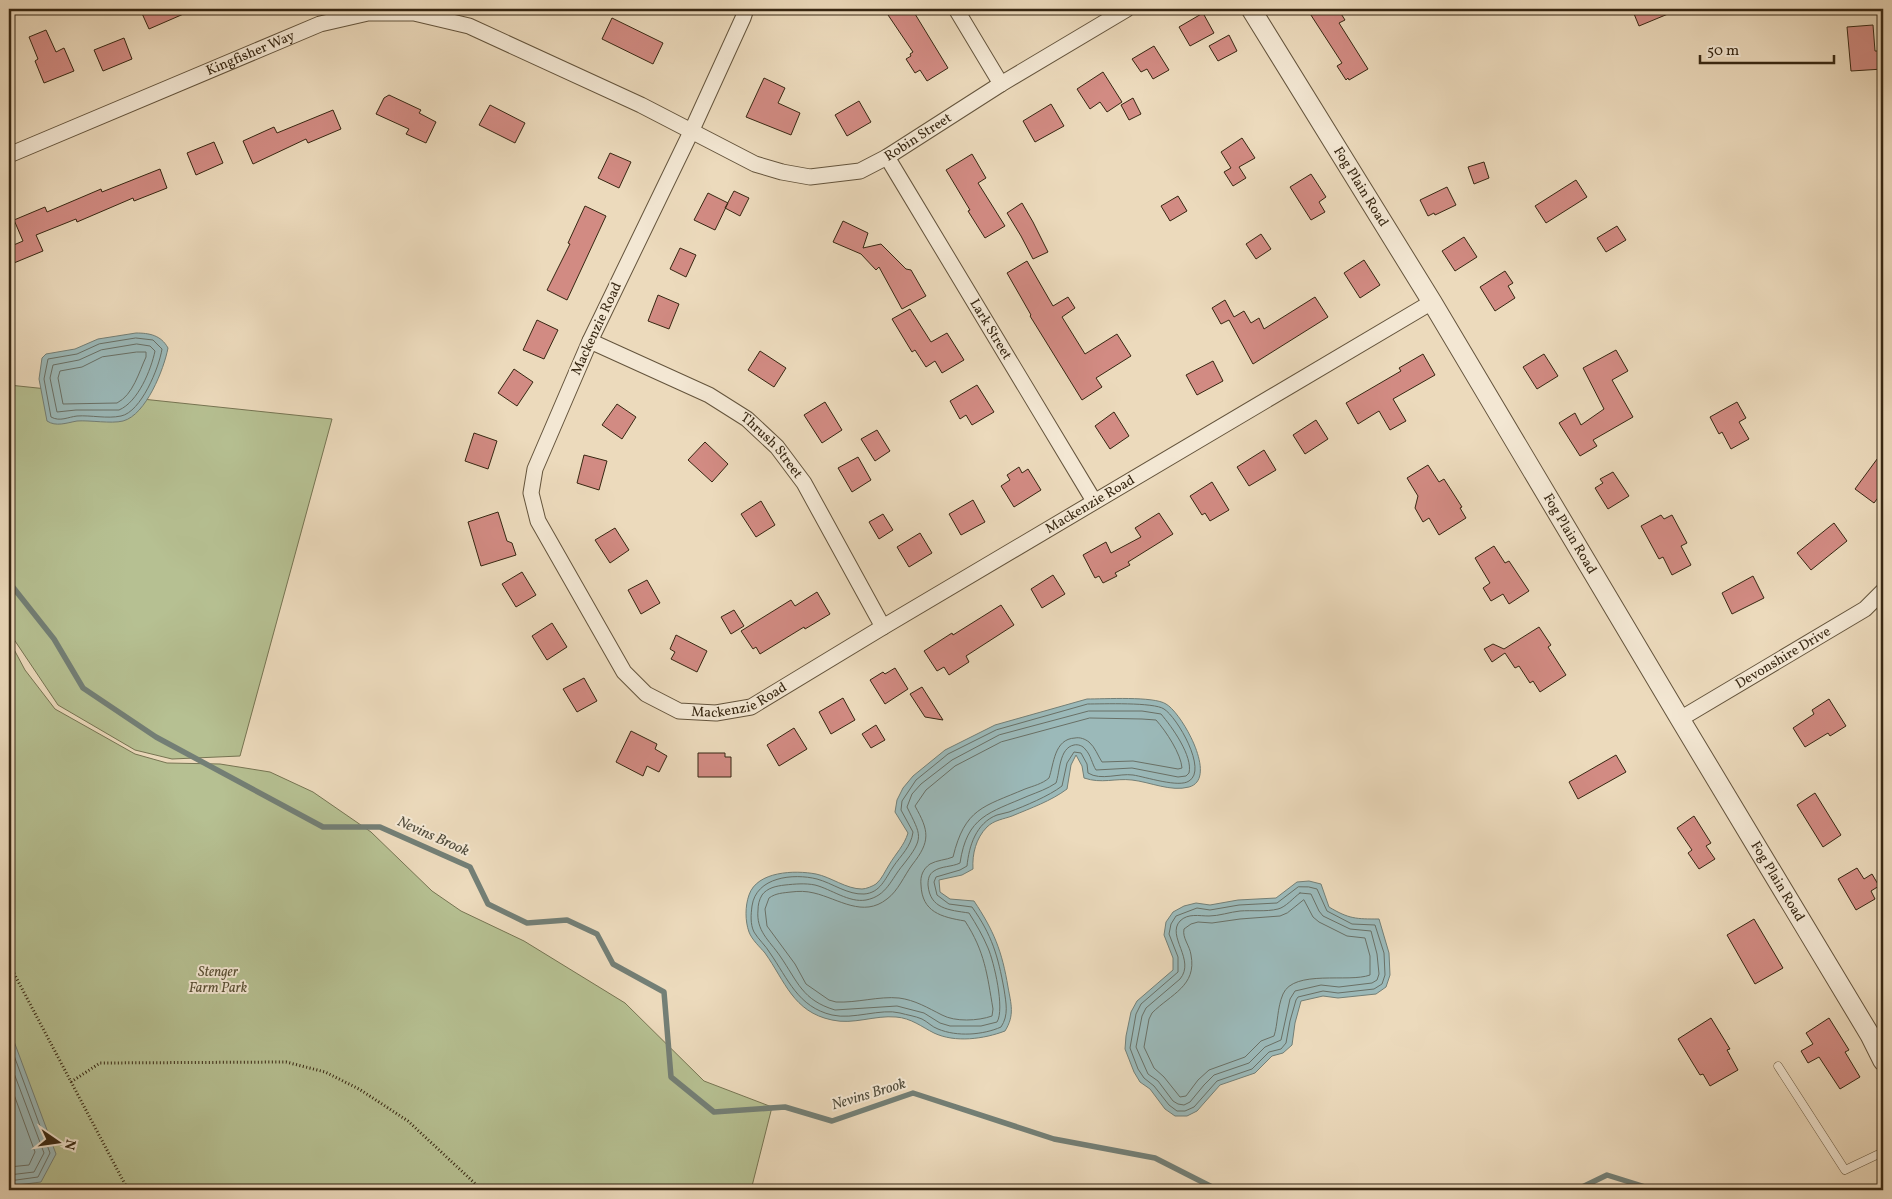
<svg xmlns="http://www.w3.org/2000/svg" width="1892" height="1199" font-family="Vollkorn,serif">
	<rect width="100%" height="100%" fill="#ecdabc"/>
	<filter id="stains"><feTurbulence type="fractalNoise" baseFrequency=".004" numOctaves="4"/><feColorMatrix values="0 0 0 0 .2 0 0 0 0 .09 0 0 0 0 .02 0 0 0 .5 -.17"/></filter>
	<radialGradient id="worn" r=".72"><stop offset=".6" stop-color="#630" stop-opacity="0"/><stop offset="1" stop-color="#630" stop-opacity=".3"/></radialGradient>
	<path fill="#b6c092" stroke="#767452" d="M9 385 332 419 240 756 172 759 135 750 58 705 9 632Z
		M9 640 25 670 55 709 135 754 167 763 220 764 270 772 313 792 371 832 432 891 461 911 524 941 625 1003 704 1081 772 1107 751 1190H9Z"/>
	<path fill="#9bb9b9" stroke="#737f76" d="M136 333C149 333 161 335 168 348 164 369 146 415 123 421 111 424 90 420 77 421 66 423 56 427 47 421L39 379 42 358 46 354 75 349 98 339Z
		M1087 699C1104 699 1154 696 1166 704 1182 713 1219 779 1189 787 1171 792 1150 782 1132 780 1115 778 1102 784 1084 778L1082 766 1076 755 1071 765 1067 789C1051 801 1031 808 1012 816 1004 819 994 820 987 827 976 838 972 854 973 869L962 875 939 880 940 892 950 899 974 901C994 931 1002 951 1008 987 1011 1004 1015 1015 1005 1031 984 1039 955 1043 934 1033 922 1027 911 1018 896 1017 875 1015 853 1025 832 1020 793 1012 785 981 765 953 760 947 752 940 749 932 745 921 745 906 749 895 757 871 795 870 816 874 831 877 846 889 862 889 866 889 873 886 876 884 882 879 885 871 889 865 896 853 904 846 908 833L895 812 897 800 903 788 913 776 945 750 995 725Z
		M1309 881 1321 884 1329 907C1349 919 1356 919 1379 919L1389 953 1390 975 1386 987 1376 994 1338 998 1323 996 1301 1001 1295 1023 1292 1045 1283 1053 1272 1056 1255 1073 1220 1085 1197 1111 1187 1116H1175L1165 1109 1150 1089 1140 1082 1134 1072 1125 1049 1126 1036 1131 1012 1137 1001 1173 970V958L1164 935 1166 922 1173 912 1184 906 1196 903 1210 905 1238 900 1276 898 1297 882Z
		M9 1028 56 1154 41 1182 9 1186Z"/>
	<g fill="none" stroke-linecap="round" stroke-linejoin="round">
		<path stroke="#697066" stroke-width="1" d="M136 338 153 340 162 349C159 368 141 412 121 416 107 419 91 415 77 416 68 417 60 422 51 417L44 379 48 359 77 354 99 344Z
			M137 344 150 346 155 351C151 370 138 402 119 410H76L57 412 50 378 53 365 79 360 101 350Z
			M137 352H146V357C139 372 133 395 117 403L63 404 58 378 60 371 82 367 102 357Z
			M1088 704C1102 704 1154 702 1164 709 1177 717 1208 770 1189 781 1179 788 1146 777 1133 775 1119 773 1101 781 1088 773L1087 764 1081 753 1074 752 1067 763 1062 786C1049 796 1025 806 1009 812 1005 813 1001 814 997 815 976 823 969 846 967 866L960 870 936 877 934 882 937 895 949 904 972 907C992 935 998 956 1004 989 1006 1003 1009 1015 1001 1027 983 1035 957 1037 938 1029 932 1027 928 1022 922 1019 915 1016 907 1015 900 1013 881 1008 853 1020 832 1015 798 1007 788 979 770 953 766 946 758 939 754 932 750 924 751 914 752 906 756 877 793 873 817 879 832 883 848 895 864 894 880 893 885 879 893 867 901 855 911 847 913 832L901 810 902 801 916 780 948 754 996 730Z
			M1089 711H1142L1161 714C1172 727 1193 756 1189 773L1186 776 1178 777 1132 768 1096 770C1092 764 1091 755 1085 749 1083 746 1078 744 1074 745 1059 748 1060 772 1056 783 1047 789 1038 792 1028 796 989 813 967 816 960 863 952 867 941 866 934 871 929 874 928 879 928 885 930 909 949 910 969 913 976 924 983 936 988 948 994 962 1005 1009 997 1022L981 1026H950L940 1023 924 1013 897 1006 835 1010C802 1000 798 982 780 956 769 940 756 931 758 910 758 905 759 900 762 895 767 888 776 886 785 885 795 884 805 883 815 885 831 889 849 903 866 900 887 896 891 879 903 865 925 837 921 836 907 807L912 794 921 784 952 760 999 735Z
			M1090 718 1142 719 1156 720C1166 731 1181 754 1182 768L1178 769 1133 761 1102 762C1098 756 1095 747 1089 742 1085 739 1080 737 1075 738 1054 739 1054 764 1049 778 1042 784 1033 786 1025 789 983 807 965 808 953 857 946 860 937 860 930 864 923 869 920 876 921 885 922 912 941 917 965 921 985 952 987 974 993 1009L992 1016C978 1021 955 1022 942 1015 928 1008 915 1000 899 998 879 996 857 1003 836 1002L829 1000 806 984 795 964 767 926 765 909 769 898C776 893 783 893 791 892 799 891 806 891 814 893 839 899 863 918 887 899 898 891 904 876 912 865 931 841 929 831 915 806L926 790 955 766 1001 742Z
			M1309 887 1317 889 1327 911 1352 924 1375 925 1384 953 1385 975 1382 984 1374 989 1338 993 1323 991 1298 997 1296 1000 1290 1021 1286 1043 1281 1049 1269 1052 1252 1069 1217 1081 1194 1107 1185 1111H1177L1169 1105 1154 1086 1144 1078 1138 1069 1130 1048 1136 1014 1141 1004 1178 972V957L1169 934 1171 924 1176 916 1197 908 1210 910 1239 905 1277 903 1298 887Z
			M1300 893 1311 894 1319 911 1323 916 1350 929 1371 931 1377 954 1379 974 1377 980 1372 983 1339 987 1321 985 1295 991 1290 999 1281 1040 1265 1047 1249 1063 1214 1075 1204 1085 1190 1102 1184 1105 1178 1104 1173 1101 1158 1081 1148 1074 1136 1047 1142 1016 1146 1008 1180 979C1196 960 1166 936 1180 921 1188 913 1199 916 1209 916 1219 916 1230 912 1240 911 1252 910 1266 912 1278 909 1286 907 1293 898 1300 893Z
			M1304 900 1313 917 1319 922 1347 936 1365 938 1370 956V975C1349 983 1294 969 1283 994 1277 1008 1278 1024 1274 1036L1261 1041 1245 1057 1209 1070 1198 1080 1186 1096 1180 1097 1164 1077 1154 1068 1144 1047 1149 1019 1152 1013C1171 994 1197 986 1191 955 1190 946 1182 938 1184 929L1191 924 1198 922 1212 923 1240 919 1280 916 1287 913Z
			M9 1042 50 1153 38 1177 9 1181
			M9 1060 44 1153 34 1172 9 1175
			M9 1081 35 1152 29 1165 9 1167"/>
		<path stroke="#737f76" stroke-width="5.5" d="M9 584 12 586 54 639 83 688 156 737 323 827H380L470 867 488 904 527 923 567 920 597 934 613 964 664 992 671 1077 714 1112 785 1107 832 1121 913 1093 1054 1139 1155 1158 1218 1190
			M1576 1190 1607 1175 1655 1190"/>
	</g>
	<path fill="#d28b83" stroke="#372712" d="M140 9H195L149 29Z
		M884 9H912L948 68 927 81 920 70 915 73 906 59 911 56 910 54 913 52Z
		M1307 9H1338L1345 20 1339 23 1368 69 1349 80 1348 78 1346 80 1337 66 1342 63Z
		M1632 9H1680L1639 26Z
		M1203 13 1214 33 1190 46 1179 27Z
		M612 18 663 43 653 64 602 39Z
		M1873 25 1875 51H1882L1883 69 1851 71 1847 27Z
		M46 30 56 52 64 48 74 71 44 83 35 61 38 59 29 37Z
		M1229 35 1237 51 1218 61 1209 46Z
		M124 38 132 59 103 71 94 50Z
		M1154 46 1169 70 1153 79 1147 69 1141 72 1132 59Z
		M1103 72 1122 102 1107 112 1100 102 1090 109 1077 89Z
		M764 78 785 88 778 103 800 113 791 135 746 117Z
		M389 95 421 110 419 113 436 122 426 143 406 134 409 129 376 114 384 98Z
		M1133 98 1141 114 1129 120 1121 105Z
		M859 101 871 122 847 136 835 115Z
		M1051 104 1064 126 1035 142 1023 121Z
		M490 105 525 123 515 143 479 125Z
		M333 110 341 129 308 143 306 139 253 164 243 141 274 127 277 133Z
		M1242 138 1255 158 1239 167 1246 178 1233 186 1224 172 1231 168 1221 152Z
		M214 142 223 163 196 175 187 153Z
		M610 153 631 162 619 188 598 178Z
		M972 154 986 178 978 183 1005 226 985 238 968 211 970 210 946 170Z
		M1484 162 1489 178 1474 184 1468 167Z
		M160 169 167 188 134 201 133 198 77 222 76 219 36 235 43 251 9 265V247L23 241 14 220 45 207 47 212 101 189 102 192Z
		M1311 174 1326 197 1319 202 1325 212 1311 220 1290 187Z
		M1576 180 1587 197 1546 223 1535 206Z
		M1447 187 1456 205 1435 215 1434 213 1428 216 1420 200Z
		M734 191 749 198 740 216 725 208Z
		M708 193 728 203 715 230 694 220Z
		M1178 196 1187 211 1170 221 1161 206Z
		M1022 203 1033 222 1048 252 1033 259 1021 236 1007 213Z
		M585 206 606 216 567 300 547 290 570 244 568 243Z
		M843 221 868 233 863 248 881 244 906 269 911 270 926 296 902 309 879 267 876 270 861 254 833 242Z
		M1617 226 1626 240 1606 252 1597 238Z
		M1261 234 1271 249 1256 259 1246 244Z
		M1464 237 1477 257 1455 271 1442 251Z
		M680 248 696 255 686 277 670 269Z
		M1364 260 1380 285 1360 298 1344 273Z
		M1027 261 1053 306 1068 297 1075 308 1062 317 1085 354 1117 334 1131 356 1096 378 1102 387 1082 400 1030 316 1031 315 1007 273Z
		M1505 271 1513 283 1508 286 1515 298 1495 311 1480 287Z
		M658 295 679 304 669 329 648 321Z
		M1315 297 1328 317 1253 364 1229 320 1221 324 1212 308 1225 300 1234 317 1244 311 1251 323 1259 318 1264 329Z
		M910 309 931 342 947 333 964 360 942 373 935 361 926 367 915 350 912 352 892 319Z
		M537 320 558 330 544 359 523 350Z
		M1616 350 1628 371 1612 380 1633 417 1593 440 1597 446 1580 456 1559 423 1575 413 1581 425 1604 409 1583 368Z
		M760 351 786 368 774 387 748 370Z
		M1423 354 1435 375 1393 399 1406 421 1390 430 1379 411 1358 424 1346 403 1401 371 1399 368Z
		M1544 354 1558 376 1537 389 1523 367Z
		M1213 361 1223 381 1197 395 1186 375Z
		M514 369 533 382 517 406 498 393Z
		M977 385 994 412 972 425 966 415 960 419 950 401Z
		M825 402 842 430 822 443 804 415Z
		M1737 402 1746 418 1739 422 1749 439 1731 449 1722 432 1719 434 1710 417Z
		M617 404 636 417 622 439 602 425Z
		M1114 412 1129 436 1110 449 1095 426Z
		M1316 420 1328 439 1305 454 1293 435Z
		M877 430 890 451 875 461 861 439Z
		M474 433 497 441 488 469 465 461Z
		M705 442 728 464 712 482 688 460Z
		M1264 450 1276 470 1249 486 1237 467Z
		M1883 451V491L1874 503 1855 489Z
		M584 455 607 461 599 490 577 483Z
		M858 457 871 480 852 492 838 468Z
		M1428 465 1439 482 1444 479 1462 507 1460 508 1466 518 1439 535 1429 518 1423 522 1415 508 1418 496 1407 478Z
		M1019 467 1022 473 1028 469 1041 490 1014 507 1001 486 1010 480 1007 475Z
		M1613 472 1629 496 1608 509 1595 488 1603 483 1600 479Z
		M1212 482 1229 510 1210 521 1205 513 1202 515 1190 496Z
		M973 500 985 522 961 535 949 514Z
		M761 501 775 525 756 537 741 514Z
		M498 512 507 541 512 543 516 555 481 566 468 522Z
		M1159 513 1173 534 1128 562 1130 565 1115 573 1117 576 1103 583 1099 576 1095 578 1083 555 1106 542 1111 553 1141 537 1135 528Z
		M883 514 893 530 879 539 869 522Z
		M1661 515 1664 519 1672 515 1687 543 1681 546 1691 565 1672 575 1663 557 1659 559 1641 526Z
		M1834 523 1847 541 1811 570 1797 553Z
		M615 528 629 550 610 563 595 540Z
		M920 533 932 553 909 567 897 547Z
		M1494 546 1505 563 1509 561 1529 591 1509 604 1503 594 1491 601 1483 588 1490 583 1475 558Z
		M522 572 536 595 516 607 502 584Z
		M1053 575 1065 594 1042 608 1031 589Z
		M1753 576 1764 598 1732 614 1722 593Z
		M647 580 660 603 641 614 628 590Z
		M817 592 830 614 805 629 804 627 760 654 756 647 753 649 741 631 791 600 795 606Z
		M1001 605 1014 625 966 656 969 662 949 675 944 667 937 671 924 651 952 633 953 635Z
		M734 610 744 626 731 634 721 617Z
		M552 623 567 647 547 660 532 636Z
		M1539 627 1551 645 1548 647 1566 675 1540 692 1533 681 1530 683 1519 666 1515 668 1505 653 1492 662 1484 649 1493 644 1504 649Z
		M676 635 707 651 697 672 671 659 675 652 670 649Z
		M895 668 908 689 885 704 870 680 883 672 885 674Z
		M584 678 597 701 577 712 563 689Z
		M922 687 943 720 925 717 910 694Z
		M843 698 855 720 831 734 819 712Z
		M1829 699 1846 726 1830 736 1828 733 1805 747 1793 728 1814 714 1812 710Z
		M876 725 885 740 871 748 862 734Z
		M794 728 807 749 779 766 767 745Z
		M631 731 657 744 655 749 667 756 659 772 647 766 643 776 616 762Z
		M698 753H725V757H731V777H698Z
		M1616 755 1626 772 1578 799 1569 782Z
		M1815 793 1841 835 1823 847 1797 805Z
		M1694 816 1711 843 1706 846 1715 859 1699 869 1688 853 1692 850 1677 828Z
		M1857 868 1864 879 1872 874 1879 886 1871 891 1875 899 1856 910 1838 879Z
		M1754 919 1783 968 1755 984 1727 935Z
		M1711 1018 1730 1049 1727 1050 1738 1070 1710 1086 1703 1074 1700 1075 1678 1039Z
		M1829 1018 1849 1050 1845 1052 1860 1077 1840 1089 1819 1057 1808 1063 1801 1051 1813 1044 1806 1033Z"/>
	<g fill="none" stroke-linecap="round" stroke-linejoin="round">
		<defs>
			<path id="service" d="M1778 1066 1845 1170 1883 1152"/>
			<g id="minor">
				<path id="s1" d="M746 9 743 18 691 132 590 341 535 469 531 493 538 521 624 672 646 694 679 711 716 713 751 707 883 627 1432 302"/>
				<path d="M956 9 1001 84"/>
				<path id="s2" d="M9 155 320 24 368 13H414L469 26 641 105 755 164 782 172 810 177 860 171 887 157 1001 84 1127 9"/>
				<path id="s3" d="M887 157 1094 501"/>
				<path id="s4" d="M590 341 709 395 747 419 777 447 804 483 883 627"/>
				<path id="s5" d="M1680 719 1865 609 1883 591"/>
			</g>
			<g id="tertiary">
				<path id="s6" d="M1251 9 1432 302 1680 719 1870 1035 1883 1061"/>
			</g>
		</defs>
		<use href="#service" stroke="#64543c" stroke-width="9"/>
		<use href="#minor" stroke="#64543c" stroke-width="17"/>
		<use href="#tertiary" stroke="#64543c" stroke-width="21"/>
		<path stroke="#372712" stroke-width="3" stroke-dasharray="1 2.5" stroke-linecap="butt" d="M9 964 128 1190
			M71 1082 100 1063 286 1062 325 1072 359 1089 408 1121 482 1190"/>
		<use href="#service" stroke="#f3e7d3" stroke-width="8"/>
		<use href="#minor" stroke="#f3e7d3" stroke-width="15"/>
		<use href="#tertiary" stroke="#f3e7d3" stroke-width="19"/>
	</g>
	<g text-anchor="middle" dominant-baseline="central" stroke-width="4" stroke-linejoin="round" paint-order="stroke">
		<g font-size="14" fill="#372712" stroke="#f3e7d3">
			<text stroke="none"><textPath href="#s2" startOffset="262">Kingfisher Way</textPath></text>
			<text stroke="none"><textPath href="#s2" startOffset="981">Robin Street</textPath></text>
			<text stroke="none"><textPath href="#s6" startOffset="209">Fog Plain Road</textPath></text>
			<text transform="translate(597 329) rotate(-65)">Mackenzie Road</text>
			<text stroke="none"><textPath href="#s3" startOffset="201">Lark Street</textPath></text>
			<text stroke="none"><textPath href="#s4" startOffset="212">Thrush Street</textPath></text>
			<text stroke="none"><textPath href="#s1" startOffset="1269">Mackenzie Road</textPath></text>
			<text stroke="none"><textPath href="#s6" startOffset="614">Fog Plain Road</textPath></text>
			<text stroke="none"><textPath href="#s5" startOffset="120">Devonshire Drive</textPath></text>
			<text stroke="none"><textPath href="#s1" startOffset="864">Mackenzie Road</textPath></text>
			<text stroke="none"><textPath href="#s6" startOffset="1019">Fog Plain Road</textPath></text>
		</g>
		<g font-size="14" font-style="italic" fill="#574d32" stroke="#f3e7d3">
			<text x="218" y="972">Stenger<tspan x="218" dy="16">Farm Park</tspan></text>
		</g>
		<g font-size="15" font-style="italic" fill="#504c3c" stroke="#f3e7d3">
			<text transform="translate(433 837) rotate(24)">Nevins Brook</text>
			<text transform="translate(869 1095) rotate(-17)">Nevins Brook</text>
		</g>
	</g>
	<rect width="1892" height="1199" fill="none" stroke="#ecdabc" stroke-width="30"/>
	<rect x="10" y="10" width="1872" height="1179" fill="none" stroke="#372712" stroke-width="2.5"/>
	<rect x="15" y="15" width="1862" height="1169" fill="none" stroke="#372712"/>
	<g transform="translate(58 1142) rotate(103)" stroke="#f3e7d3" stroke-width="4" paint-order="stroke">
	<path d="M0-4L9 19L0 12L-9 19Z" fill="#372712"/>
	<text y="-8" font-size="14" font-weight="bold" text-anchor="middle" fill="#372712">N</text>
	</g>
	<path d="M1700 55v8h134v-8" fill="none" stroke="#372712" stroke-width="2.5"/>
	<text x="1707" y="55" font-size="15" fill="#372712" stroke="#f3e7d3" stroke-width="4" paint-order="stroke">50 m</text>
	<rect width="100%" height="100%" filter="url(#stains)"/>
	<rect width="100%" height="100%" fill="url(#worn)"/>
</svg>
